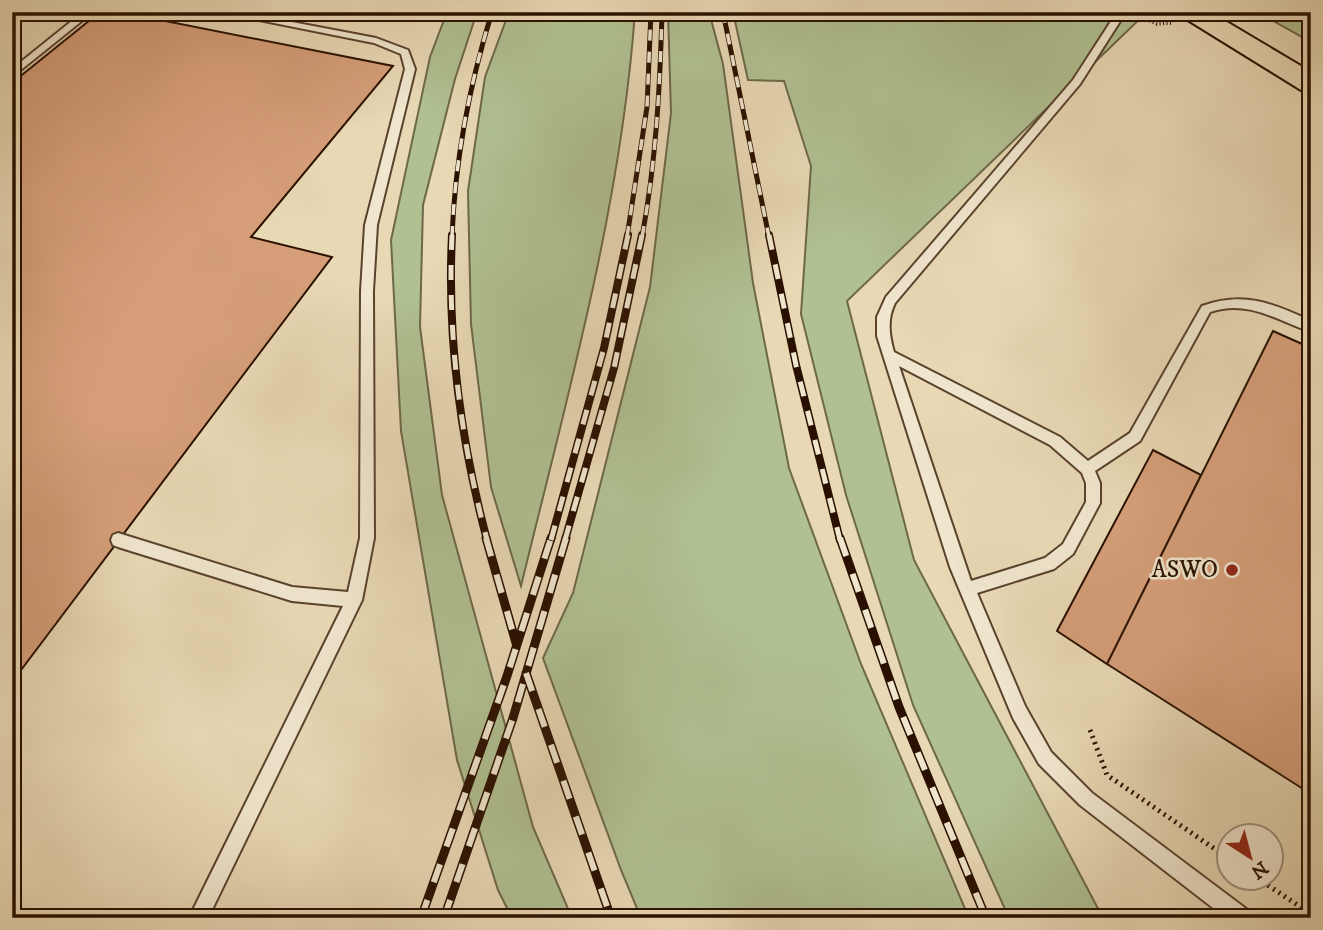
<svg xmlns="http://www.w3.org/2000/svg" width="1323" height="930" font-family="'IM FELL DW Pica',serif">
	<rect width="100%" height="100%" fill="#e8d8b4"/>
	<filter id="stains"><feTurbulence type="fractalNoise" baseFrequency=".00286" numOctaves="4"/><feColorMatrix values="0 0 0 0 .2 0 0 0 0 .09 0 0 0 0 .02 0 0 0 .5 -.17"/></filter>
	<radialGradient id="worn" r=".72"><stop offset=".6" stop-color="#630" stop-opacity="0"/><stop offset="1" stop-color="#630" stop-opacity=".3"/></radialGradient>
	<path fill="#b0c091" stroke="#6d6848" stroke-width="2" d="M447 12H477L455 79 423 205 420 327 442 495 533 827 572 918H512L498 890 457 760 401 431 391 240 430 57Z
		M509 12H635C621 207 567 397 521 586L491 487 471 324 468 191 485 77Z
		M668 12H709L723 64 753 283 789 468 861 664 969 918H641L621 870 543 658 573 593 650 287 671 113Z
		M733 12H1147L847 301 914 560 1103 918H1009L913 705 846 495 801 314 811 166 784 81 748 80Z
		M1257 12H1311V42Z"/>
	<path fill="#d59e79" stroke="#2a1000" stroke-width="2" d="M100 12H120L393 66 251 237 332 257 12 682V83Z
		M1273 331 1311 348V794L1107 664Z
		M1153 450 1201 475 1107 664 1057 631Z"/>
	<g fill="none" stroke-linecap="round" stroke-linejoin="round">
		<defs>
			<path id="lane" d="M83 12H93L12 77V69Z
				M219 12H239L376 38 408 50 415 69 377 225 373 291 374 538 362 600 208 918H189L343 606 292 601 118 547 113 545 111 540 113 535 118 533 292 587 348 592 360 538 361 291 365 225 405 69 401 54 374 43Z
				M1117 12H1126L1080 84 895 303C887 319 889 335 894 352L1060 437 1088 461 1130 433 1202 306C1244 291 1272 303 1311 321V332C1276 320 1248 299 1210 312L1140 441 1095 471 1100 483V503L1073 554 1054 569 977 593 1025 706 1051 752 1092 793 1249 911 1251 918H1226L1080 805 1039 764 1013 718 950 567 877 336V317L886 297 1073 80ZM899 366 1050 445 1082 473 1086 483V502L1063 544 1045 558 971 581Z"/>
			<path id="primary" d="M1180 12H1210L1311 72V92L1301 90 1183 17Z"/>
		</defs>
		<use href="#lane" stroke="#5a422d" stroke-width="4"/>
		<use href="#primary" stroke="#2a1000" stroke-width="4"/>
		<path stroke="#2a1000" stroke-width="3.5" stroke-dasharray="1 2.5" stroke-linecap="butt" d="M1137 15 1157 24 1172 23"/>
		<path stroke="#2a1000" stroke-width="5" stroke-dasharray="2 4.5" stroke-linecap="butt" d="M1090 730 1107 775 1228 858
			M1257 878 1311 914"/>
		<use href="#lane" fill="#f0e6ce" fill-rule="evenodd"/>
		<use href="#primary" fill="#e8d8b4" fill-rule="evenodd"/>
		<defs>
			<path id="rail-far2" d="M723 12 769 237
				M452 237C455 159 469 86 492 12
				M627 237 647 107 651 12
				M642 237C656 162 660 87 662 12"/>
			<path id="rail-far1" d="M452 235C447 336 461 442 487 540
				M769 235 796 365 840 540
				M551 540 604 348 628 235
				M565 540 614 368 642 235"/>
			<path id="rail" d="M486 538 516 643
				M840 538 899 707 986 918
				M526 673 611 918
				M421 918 507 676 551 538
				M444 918 513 718 566 538"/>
		</defs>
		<use href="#rail-far2" stroke="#2a1000" stroke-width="5"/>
		<use href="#rail-far1" stroke="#2a1000" stroke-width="8"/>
		<use href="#rail" stroke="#2a1000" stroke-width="9"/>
		<use href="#rail-far2" stroke="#f0e6ce" stroke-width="3.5" stroke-dasharray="11" stroke-linecap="butt"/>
		<use href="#rail-far1" stroke="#f0e6ce" stroke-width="5" stroke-dasharray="15" stroke-linecap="butt"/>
		<use href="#rail" stroke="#f0e6ce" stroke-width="6" stroke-dasharray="19" stroke-linecap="butt"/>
	</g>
	<circle fill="#8f2418" stroke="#f0e6ce" stroke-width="2.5" cx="1232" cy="570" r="7"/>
	<g text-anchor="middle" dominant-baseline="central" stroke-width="5" stroke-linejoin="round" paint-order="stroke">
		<g font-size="24" fill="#2a1000" stroke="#f0e6ce" text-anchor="end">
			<text x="1218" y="570">ASWO</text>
		</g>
	</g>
	<rect width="1323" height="930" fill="none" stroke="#e8d8b4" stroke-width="42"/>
	<rect x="14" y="14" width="1295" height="902" fill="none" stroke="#2a1000" stroke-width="3.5"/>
	<rect x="21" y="21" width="1281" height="888" fill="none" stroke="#2a1000" stroke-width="2"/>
	<g transform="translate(1250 857) rotate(144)"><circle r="33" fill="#f0e6ce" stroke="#a1907c" stroke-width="2"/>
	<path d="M0-5L12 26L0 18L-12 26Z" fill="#8f2418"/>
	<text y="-10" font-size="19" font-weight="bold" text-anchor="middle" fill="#2a1000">N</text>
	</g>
	<rect width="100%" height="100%" filter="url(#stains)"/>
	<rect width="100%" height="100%" fill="url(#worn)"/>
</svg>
